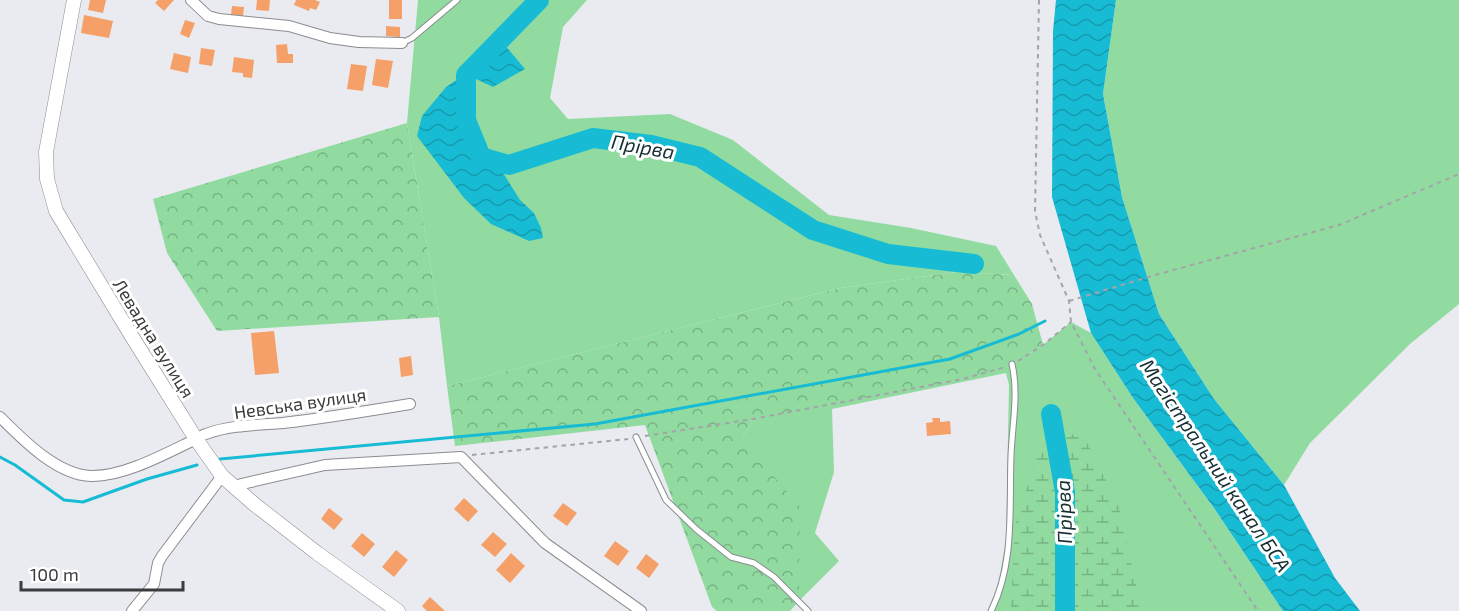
<svg xmlns="http://www.w3.org/2000/svg" width="1459" height="611" font-family="'Exo 2',sans-serif">
	<defs>
		<pattern id="forest-crowns" width="20" height="18" patternUnits="userSpaceOnUse" patternTransform="scale(1.5)"><rect width="20" height="18" fill="#91dba1"/><path d="M2 6a3 3 0 1 1 6 0M12 15a3 3 0 1 1 6 0" fill="none" stroke="#77b384"/></pattern>
		<pattern id="wetland-marsh" width="20" height="14" patternUnits="userSpaceOnUse" patternTransform="scale(1.5)"><rect width="20" height="14" fill="#91dba1"/><path d="M1 5h8M5 5V1M11 12h8M15 12V8" fill="none" stroke="#77b384"/></pattern>
		<pattern id="water-waves" width="16" height="10" patternUnits="userSpaceOnUse" patternTransform="scale(1.5)"><rect width="16" height="10" fill="#17bcd4"/><path d="M0 5q4-4 8 0t8 0" fill="none" stroke="#169aad"/></pattern>
	</defs>
	<rect width="100%" height="100%" fill="#e9ebf0"/>
	<path fill="#91dba1" d="M418 0H587L563 27 550 98 568 119 670 114 733 140 829 215 911 228 996 246 1014 275 957 272 840 288 447 386 439 317 407 123Z
		M1116 0H1459V304L1410 344 1310 443 1284 485 1214 399 1159 314 1122 197 1103 94Z
		M1071 322 1091 333 1133 398 1214 508 1283 611H994L1006 539 1009 385 1006 373 832 409 834 472 815 533 839 561 799 601 742 439 753 419 1012 364 1043 345Z"/>
	<path fill="url(#forest-crowns)" d="M407 123 439 317 217 331 167 253 153 199Z
		M957 272 1014 275 1032 304 1043 345 1012 364 963 379 753 419 742 439 800 507 799 601 790 611H717L712 607 645 425 455 446 447 386 840 288Z"/>
	<path fill="url(#wetland-marsh)" d="M1081 431 1119 506 1141 608 1140 611H1011L1015 524 1040 448Z"/>
	<path fill="url(#water-waves)" d="M1056 0H1116L1103 94 1122 197 1159 314 1214 399 1284 485 1335 578 1360 611H1283L1214 508 1133 398 1091 333 1052 197 1053 31Z
		M504 44 525 69 493 87 476 79 461 91V109L468 135 490 152 520 200 534 213 541 228 543 238 529 241 491 224 464 198 417 136 422 116 446 87 458 79 473 55 492 53Z"/>
	<g fill="none" stroke-linecap="round" stroke-linejoin="round">
		<path stroke="#17bcd4" stroke-width="3" d="M0 457 15 465 64 500 83 502 147 479 197 465
			M220 459 595 424 950 359 1019 334 1045 321"/>
		<path stroke="#17bcd4" stroke-width="20" d="M539 0 466 75V120L481 157 509 165 593 138 651 145 700 157 813 230 888 254 974 264
			M1051 414 1065 492V611"/>
	</g>
	<path fill="#f5a069" d="M90 0H106L103 13 88 10Z
		M158 0H174L164 11 155 3Z
		M257 0H270L269 11 256 10Z
		M296 0H315L320 2 316 10 310 8 309 11 294 5Z
		M389 0H402V19H389Z
		M232 6 244 7 243 16 231 15Z
		M84 15 113 21 109 38 81 33Z
		M185 20 195 23 189 38 180 34Z
		M386 26 400 27V37L386 36Z
		M287 44 288 54H293V63H277L276 45Z
		M201 48 215 50 212 66 199 64Z
		M174 53 191 57 188 73 170 69Z
		M234 57 254 60 252 78 243 77V73L232 72Z
		M376 59 393 61 388 88 372 85Z
		M351 64 367 66 363 91 347 89Z
		M274 331 279 373 255 375 251 333Z
		M411 356 413 375 401 377 399 358Z
		M932 418H940V422L950 421 951 434 927 436 926 423 933 422Z
		M464 498 478 511 468 522 454 509Z
		M563 503 577 513 567 526 553 516Z
		M329 508 343 519 334 530 321 519Z
		M493 532 507 544 495 557 481 545Z
		M362 533 375 544 364 557 351 546Z
		M615 541 629 551 618 566 604 556Z
		M396 550 408 560 394 577 382 567Z
		M511 553 525 566 510 583 496 570Z
		M646 554 659 564 649 578 636 568Z
		M430 597 445 611H427L422 606Z"/>
	<g fill="none" stroke-linecap="round" stroke-linejoin="round">
		<defs>
			<path id="lane" d="M402 43 412 38 457 0
				M636 437 666 500 696 529 731 557 754 563 774 577 808 611
				M991 611C1015 563 1009 508 1011 456 1012 425 1019 395 1012 364"/>
			<path id="street" d="M191 0 208 16 219 19 289 26 330 38 359 42 402 43
				M0 417C22 439 57 475 91 476 123 477 165 454 194 440 198 438 202 435 206 434 229 425 259 425 283 423 326 418 368 411 410 404
				M233 486 325 465 461 457 545 543 641 611
				M132 611 154 584 158 563 162 556 222 476"/>
			<path id="secondary" d="M74 0 46 152 47 179 56 211 131 335 196 439 222 476 254 504 317 553 398 611"/>
		</defs>
		<use href="#lane" stroke="#8a8c90" stroke-width="7"/>
		<use href="#street" stroke="#8a8c90" stroke-width="12"/>
		<use href="#secondary" stroke="#8a8c90" stroke-width="15"/>
		<path stroke="#a3a4a8" stroke-width="2" stroke-dasharray="4.5 4.5" stroke-linecap="butt" d="M1039 0 1035 211 1040 235 1069 301 1071 322 1095 369 1258 611
			M1069 301 1155 275 1339 225 1459 174
			M1018 361 1043 345 1071 322
			M645 436 753 419 963 379 1005 367
			M472 455 628 439"/>
		<use href="#lane" stroke="#fff" stroke-width="5"/>
		<use href="#street" stroke="#fff" stroke-width="10"/>
		<use href="#secondary" stroke="#fff" stroke-width="14"/>
	</g>
	<g text-anchor="middle" dominant-baseline="central" stroke-width="6" stroke-linejoin="round" paint-order="stroke">
		<g font-size="18" fill="#3a3b3d" stroke="#fff">
			<text transform="translate(154 338) rotate(58)">Левадна вулиця</text>
			<text transform="translate(300 403) rotate(-8)">Невська вулиця</text>
		</g>
		<g font-size="20" font-style="italic" fill="#172f34" stroke="#fff">
			<text transform="translate(643 146) rotate(10)">Прірва</text>
			<text transform="translate(1216 465) rotate(56)">Магістральний канал БСА</text>
			<text transform="translate(1063 512) rotate(-92)">Прірва</text>
		</g>
	</g>
	<path d="M21 581v9h162v-9" fill="none" stroke="#3a3b3d" stroke-width="3"/>
	<text x="30" y="581" font-size="18" fill="#3a3b3d" stroke="#ffffff" stroke-width="4.5" paint-order="stroke">100 m</text>
</svg>
